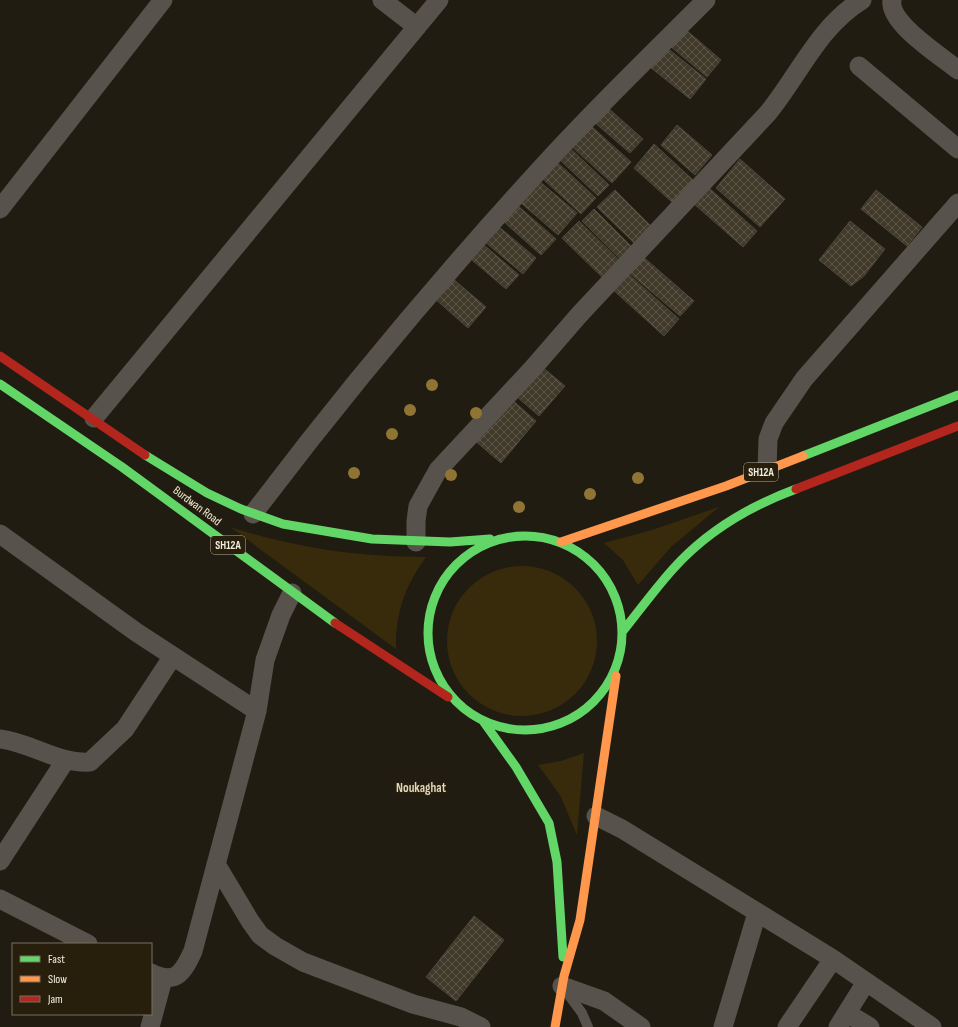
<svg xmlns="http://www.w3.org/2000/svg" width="958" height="1027" font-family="'Sofia Sans Condensed',sans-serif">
	<defs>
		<pattern id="building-cross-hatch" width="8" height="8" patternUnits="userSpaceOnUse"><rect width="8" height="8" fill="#413a2a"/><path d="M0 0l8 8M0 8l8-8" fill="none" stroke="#5d5749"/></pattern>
	</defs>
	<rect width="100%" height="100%" fill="#211c12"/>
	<path fill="#372b0c" d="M719 507 671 547 638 585 623 560 604 543 652 530Z
		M230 527C297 548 355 557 426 557 405 586 395 614 396 649Z
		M447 641a75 75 0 1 1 150 0a75 75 0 1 1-150 0Z
		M584 753 577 835 560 795 538 765 561 761Z"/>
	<path fill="url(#building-cross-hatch)" stroke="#4a453d" d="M685 29 721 60 707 77 670 46Z
		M666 47 706 79 690 99 650 67Z
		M607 107 643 139 630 153 594 122Z
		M590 125 631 162 612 183 571 146Z
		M677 125 712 155 695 175 661 145Z
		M654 144 693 180 673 203 634 168Z
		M569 147 609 185 598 196 559 159Z
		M740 159 785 199 760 227 716 188Z
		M558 163 596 198 581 214 543 179Z
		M538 180 577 213 558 235 520 202Z
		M708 187 757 231 743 247 693 203Z
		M615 190 651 226 634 243 597 207Z
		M876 190 922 227 907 246 861 209Z
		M517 205 556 239 541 255 503 221Z
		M594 209 632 247 620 259 582 221Z
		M579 221 620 261 603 278 562 238Z
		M850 221 885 249 864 276 851 286 819 260Z
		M498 226 536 258 523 274 485 242Z
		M484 245 519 275 506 289 472 260Z
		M641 255 694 301 680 316 627 271Z
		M626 272 679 319 664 336 611 288Z
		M452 278 486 307 468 328 434 298Z
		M541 366 565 386 539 416 516 396Z
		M510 398 536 421 501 463 474 440Z
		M474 916 504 940 456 1001 426 977Z"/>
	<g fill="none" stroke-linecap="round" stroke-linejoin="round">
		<path stroke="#57524b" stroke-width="10" d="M565 990 582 1013 588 1027"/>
		<path stroke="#57524b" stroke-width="19" d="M382 0 417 27
			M892 0C888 23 941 56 958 70
			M859 66 958 149
			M0 209 163 0
			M94 418 439 0
			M767 470 768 439 774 423 804 379 958 203
			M253 514C348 388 449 268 556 152 604 100 656 50 706 0
			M0 534 136 632 257 711
			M416 542V521L418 506 438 470 533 368 579 315 768 113C799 75 819 26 862 0
			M0 739C32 743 58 764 90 762L125 729 173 656
			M596 816 622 829 833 959 932 1027
			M0 861 65 761
			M216 864 250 921 260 935 275 946 303 962 413 1004 461 1017 481 1027
			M0 899 88 944
			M151 973C176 985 183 973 193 951L257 711 265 660 281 615 292 593
			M562 986 604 1001 641 1027
			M847 1013 870 1027
			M150 1027 163 979
			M723 1027 757 913
			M787 1027 833 959
			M838 1027 866 982"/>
		<path stroke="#63d668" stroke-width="9" d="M0 384 122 467 335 623
			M145 455 207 493 241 509 283 524 372 539 450 542 490 539
			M803 456 958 395
			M428 633a97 97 0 1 1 194 0a97 97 0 1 1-194 0Z
			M623 631C639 611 655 589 673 569 706 532 750 506 796 489
			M483 721 516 767 549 823 557 862 563 957"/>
		<path stroke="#ff974d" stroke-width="9" d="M561 542 726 486 803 456
			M555 1027 564 976 580 920 616 676"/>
		<path stroke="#b3261e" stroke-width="9" d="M0 356 145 455
			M796 489 958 426
			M335 623 448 697"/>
	</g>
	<g fill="#907433">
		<circle cx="432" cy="385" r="6"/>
		<circle cx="410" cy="410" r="6"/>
		<circle cx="476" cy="413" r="6"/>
		<circle cx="392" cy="434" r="6"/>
		<circle cx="354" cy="473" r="6"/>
		<circle cx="451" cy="475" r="6"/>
		<circle cx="638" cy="478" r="6"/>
		<circle cx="590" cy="494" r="6"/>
		<circle cx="519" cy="507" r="6"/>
	</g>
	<g text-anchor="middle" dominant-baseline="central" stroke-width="3" stroke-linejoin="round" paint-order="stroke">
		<g fill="#271f0c" stroke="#b5afa1" stroke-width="1">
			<rect x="744" y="463" width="34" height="18" rx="3"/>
			<rect x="211" y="536" width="34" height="18" rx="3"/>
		</g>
		<g font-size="11" font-weight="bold" fill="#f2ede1">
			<text x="761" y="472">SH12A</text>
			<text x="228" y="545">SH12A</text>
		</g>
		<g font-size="12" fill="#f2ede1" stroke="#271f0c">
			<text transform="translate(197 506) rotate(37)">Burdwan Road</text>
		</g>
		<g font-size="13" font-weight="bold" fill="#e1d6bf" stroke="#271f0c">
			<text x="421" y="788">Noukaghat</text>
		</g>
	</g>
	<rect x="12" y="943" width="140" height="72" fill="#271f0c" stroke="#787161"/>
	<rect x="20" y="956" width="20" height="6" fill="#63d668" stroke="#787161"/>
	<text x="48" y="963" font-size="12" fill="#f2ede1">Fast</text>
	<rect x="20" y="976" width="20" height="6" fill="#ff974d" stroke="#787161"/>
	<text x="48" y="983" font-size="12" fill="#f2ede1">Slow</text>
	<rect x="20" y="996" width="20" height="6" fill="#b3261e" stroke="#787161"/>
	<text x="48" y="1003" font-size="12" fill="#f2ede1">Jam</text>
</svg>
